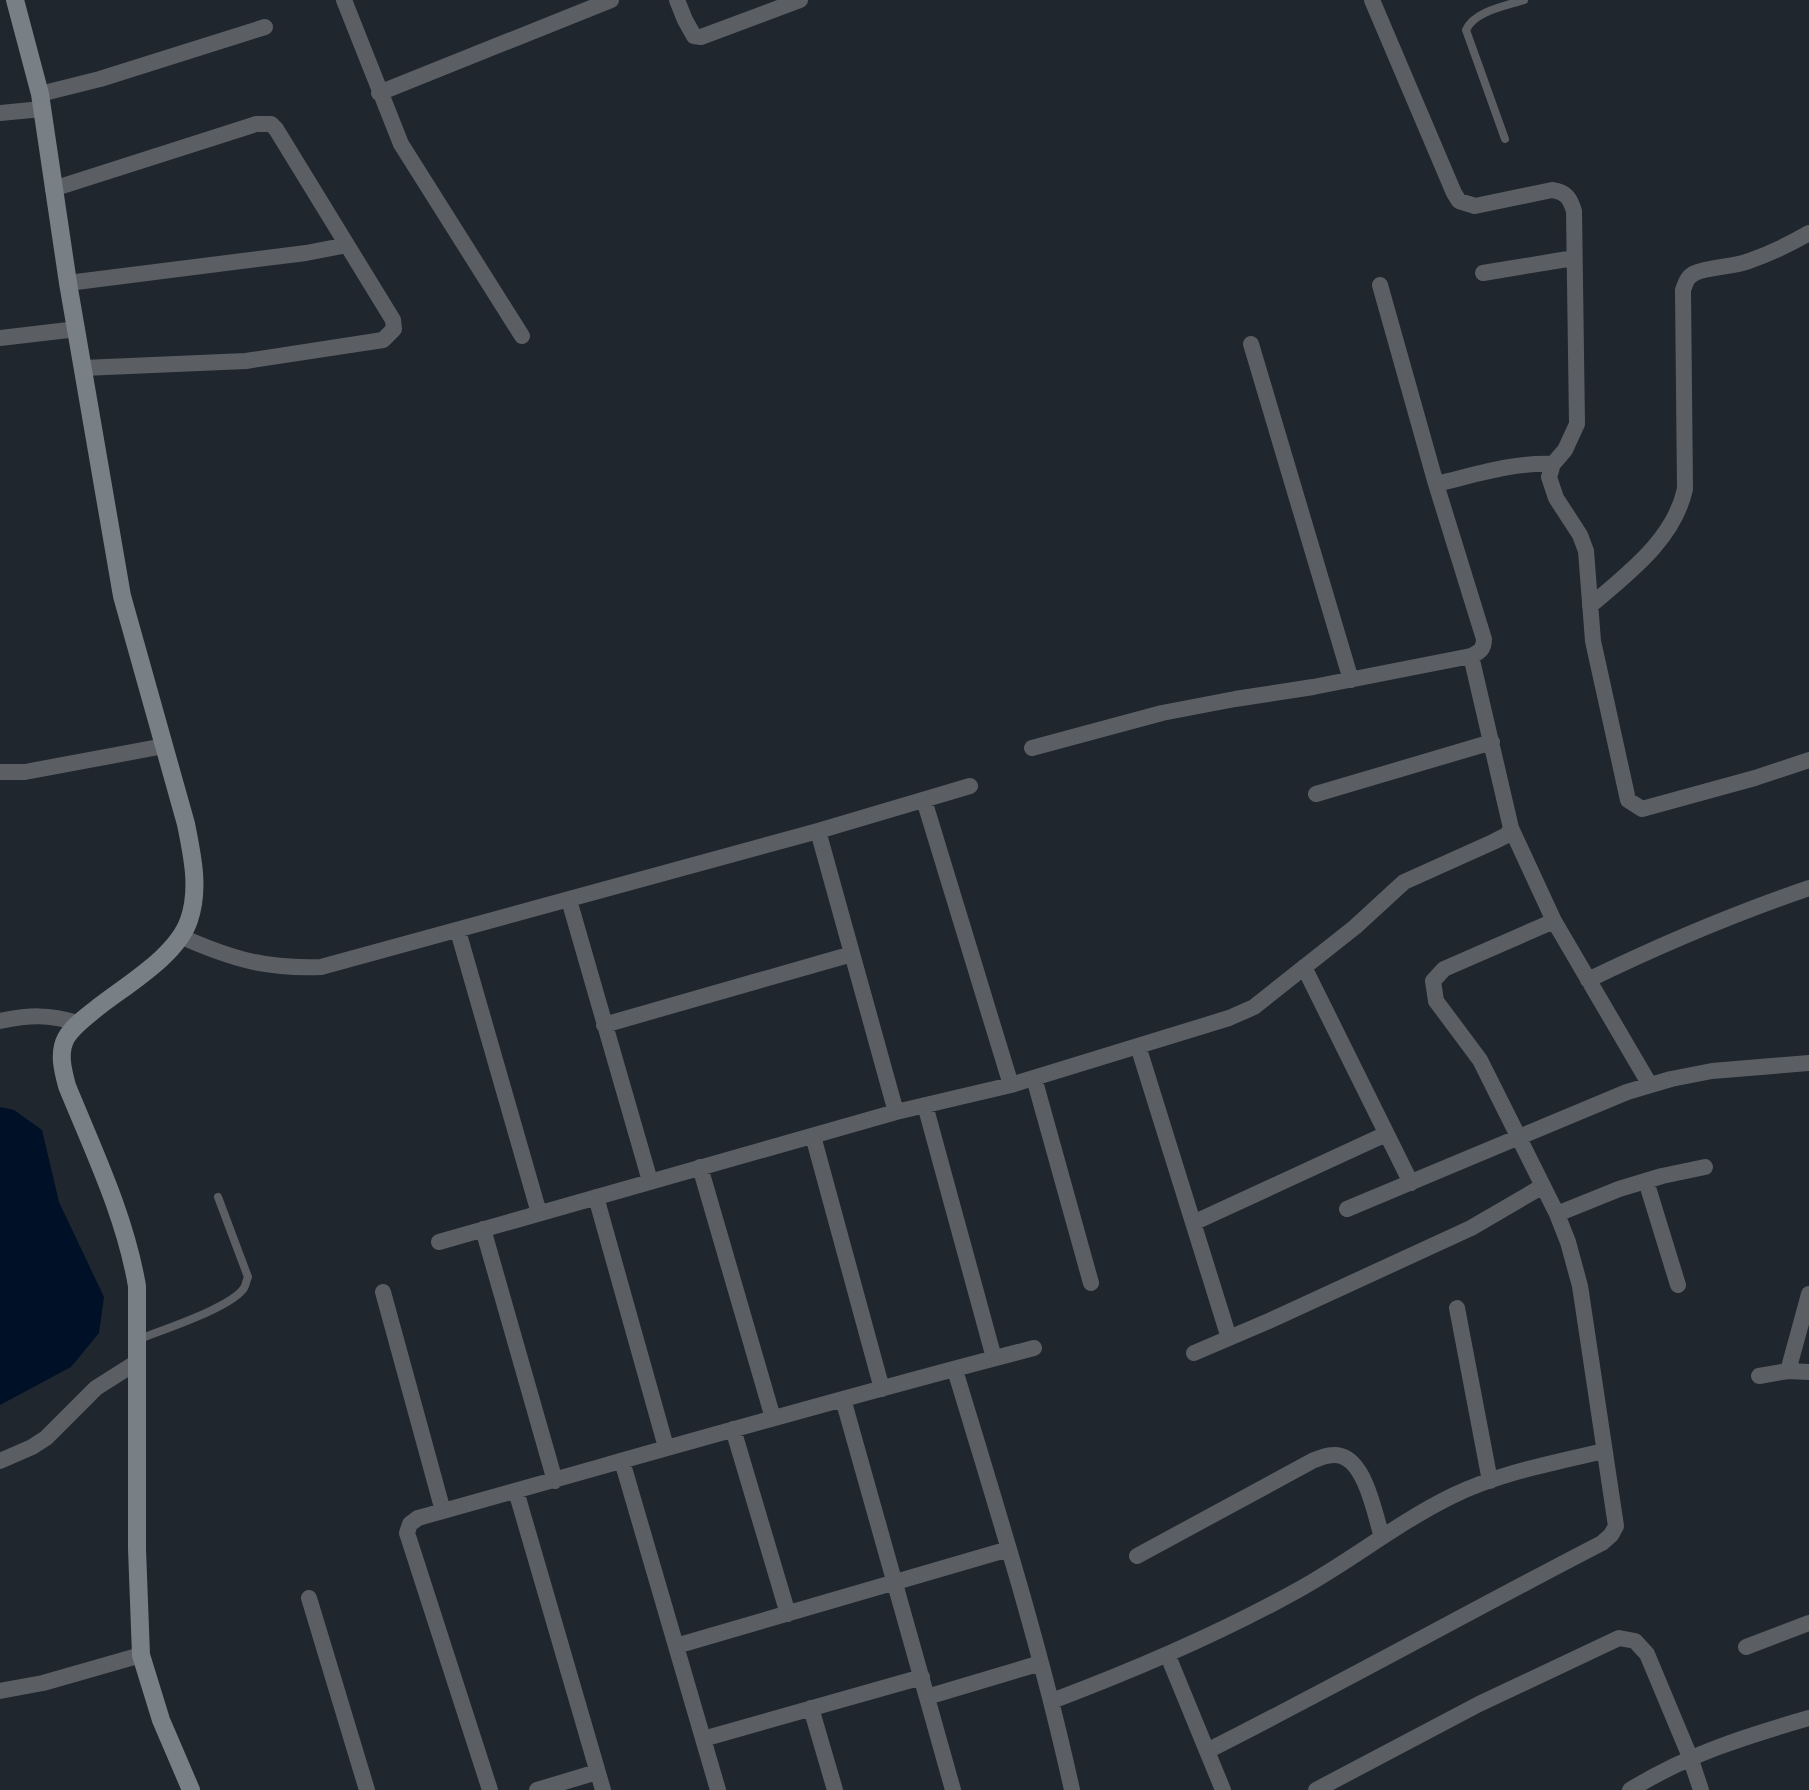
<svg xmlns="http://www.w3.org/2000/svg" width="1809" height="1790" font-family="Lato,sans-serif">
	<rect width="100%" height="100%" fill="#1f262e"/>
	<path fill="#001026" d="M0 1107 14 1110 42 1130 59 1202 104 1297 99 1333 71 1367 0 1405Z"/>
	<g fill="none" stroke-linecap="round" stroke-linejoin="round">
		<path stroke="#5b5f63" stroke-width="8" d="M1505 139 1466 30C1474 11 1506 6 1524 0
			M137 1340C161 1330 231 1308 244 1288 246 1285 246 1281 248 1277L218 1197"/>
		<path stroke="#5b5f63" stroke-width="16" d="M344 0 401 144 522 336
			M677 0 685 20 694 36 701 37 800 0
			M1372 0 1454 193 1459 201 1475 206 1552 190C1566 192 1570 198 1574 211L1577 424 1565 450 1553 464 1549 477 1556 498 1580 535 1586 551 1593 641 1628 800 1642 809 1755 778 1809 760
			M379 93 611 0
			M40 94 100 79 265 27
			M0 113 42 109
			M53 189 256 124H271L276 129 393 320 394 329 383 340 246 361 83 368
			M1483 273 1574 258
			M68 283 306 253 347 245
			M0 338 77 329
			M1251 344 1351 680
			M1436 484C1475 475 1514 462 1553 464
			M1590 606C1627 574 1674 540 1685 489L1683 290C1686 282 1687 277 1695 273 1706 267 1734 267 1749 261 1769 254 1790 244 1809 233
			M1032 748 1162 713 1235 699 1313 687 1471 656C1480 652 1484 649 1484 639L1436 484 1380 285
			M0 772H25L164 746
			M1316 794 1492 742
			M924 800 1011 1085
			M1511 828 1554 921 1650 1085
			M818 831 896 1112
			M569 900 650 1181
			M458 931 539 1213
			M182 937C232 959 266 969 321 967L818 831 970 786
			M1304 967 1411 1183
			M1588 980C1660 945 1733 914 1809 888
			M0 1021C30 1015 48 1014 78 1023
			M604 1025 852 954
			M1138 1046 1229 1338
			M1034 1078 1091 1283
			M925 1105 994 1358
			M813 1136 882 1389
			M700 1167 773 1418
			M1646 1181 1678 1285
			M596 1197 666 1447
			M1347 1209 1627 1092 1671 1079 1712 1071 1809 1063
			M1557 1214 1619 1189 1662 1176 1705 1167
			M1193 1223 1386 1134
			M483 1229 555 1481
			M439 1242 896 1112 1011 1085 1229 1018 1254 1007 1355 927 1404 882 1493 842 1507 835 1511 828 1471 656
			M383 1292 443 1511
			M1457 1308 1490 1481
			M1194 1353 1271 1320 1471 1228 1543 1186
			M955 1370C997 1509 1041 1648 1072 1790
			M1788 1371 1809 1294
			M1759 1376 1788 1371 1809 1372
			M843 1399 953 1790
			M733 1429 788 1614
			M0 1461 32 1447 46 1438 96 1388 137 1362
			M622 1461 718 1790
			M516 1491 603 1790
			M1137 1556 1314 1460C1323 1457 1332 1453 1341 1456 1366 1463 1375 1515 1382 1537
			M309 1598 367 1790
			M676 1646 1009 1549
			M1746 1647 1809 1623
			M1168 1656 1223 1790
			M0 1691 43 1683 141 1655
			M927 1697 1041 1663
			M1052 1701C1137 1669 1219 1634 1298 1590 1351 1561 1397 1523 1452 1496 1499 1473 1553 1463 1604 1451
			M811 1708 835 1790
			M703 1739 922 1677
			M1207 1751C1340 1684 1470 1611 1602 1543L1611 1535 1616 1526 1580 1286 1568 1242 1557 1214 1480 1060 1436 1001 1433 981 1444 969 1554 921
			M490 1790 407 1533 410 1524 418 1518C623 1461 828 1401 1034 1348
			M537 1790 597 1772
			M1316 1790 1479 1704 1619 1638 1635 1641 1647 1654 1690 1757 1701 1790
			M1630 1790C1686 1755 1746 1736 1809 1718"/>
		<path stroke="#787f85" stroke-width="18" d="M15 0 40 94 68 283 122 596 186 824C192 855 200 888 189 920 177 956 126 985 97 1008 86 1017 73 1026 66 1038 58 1053 63 1071 67 1086 94 1152 125 1216 137 1286V1549L141 1655 161 1720 191 1790"/>
	</g>
</svg>
